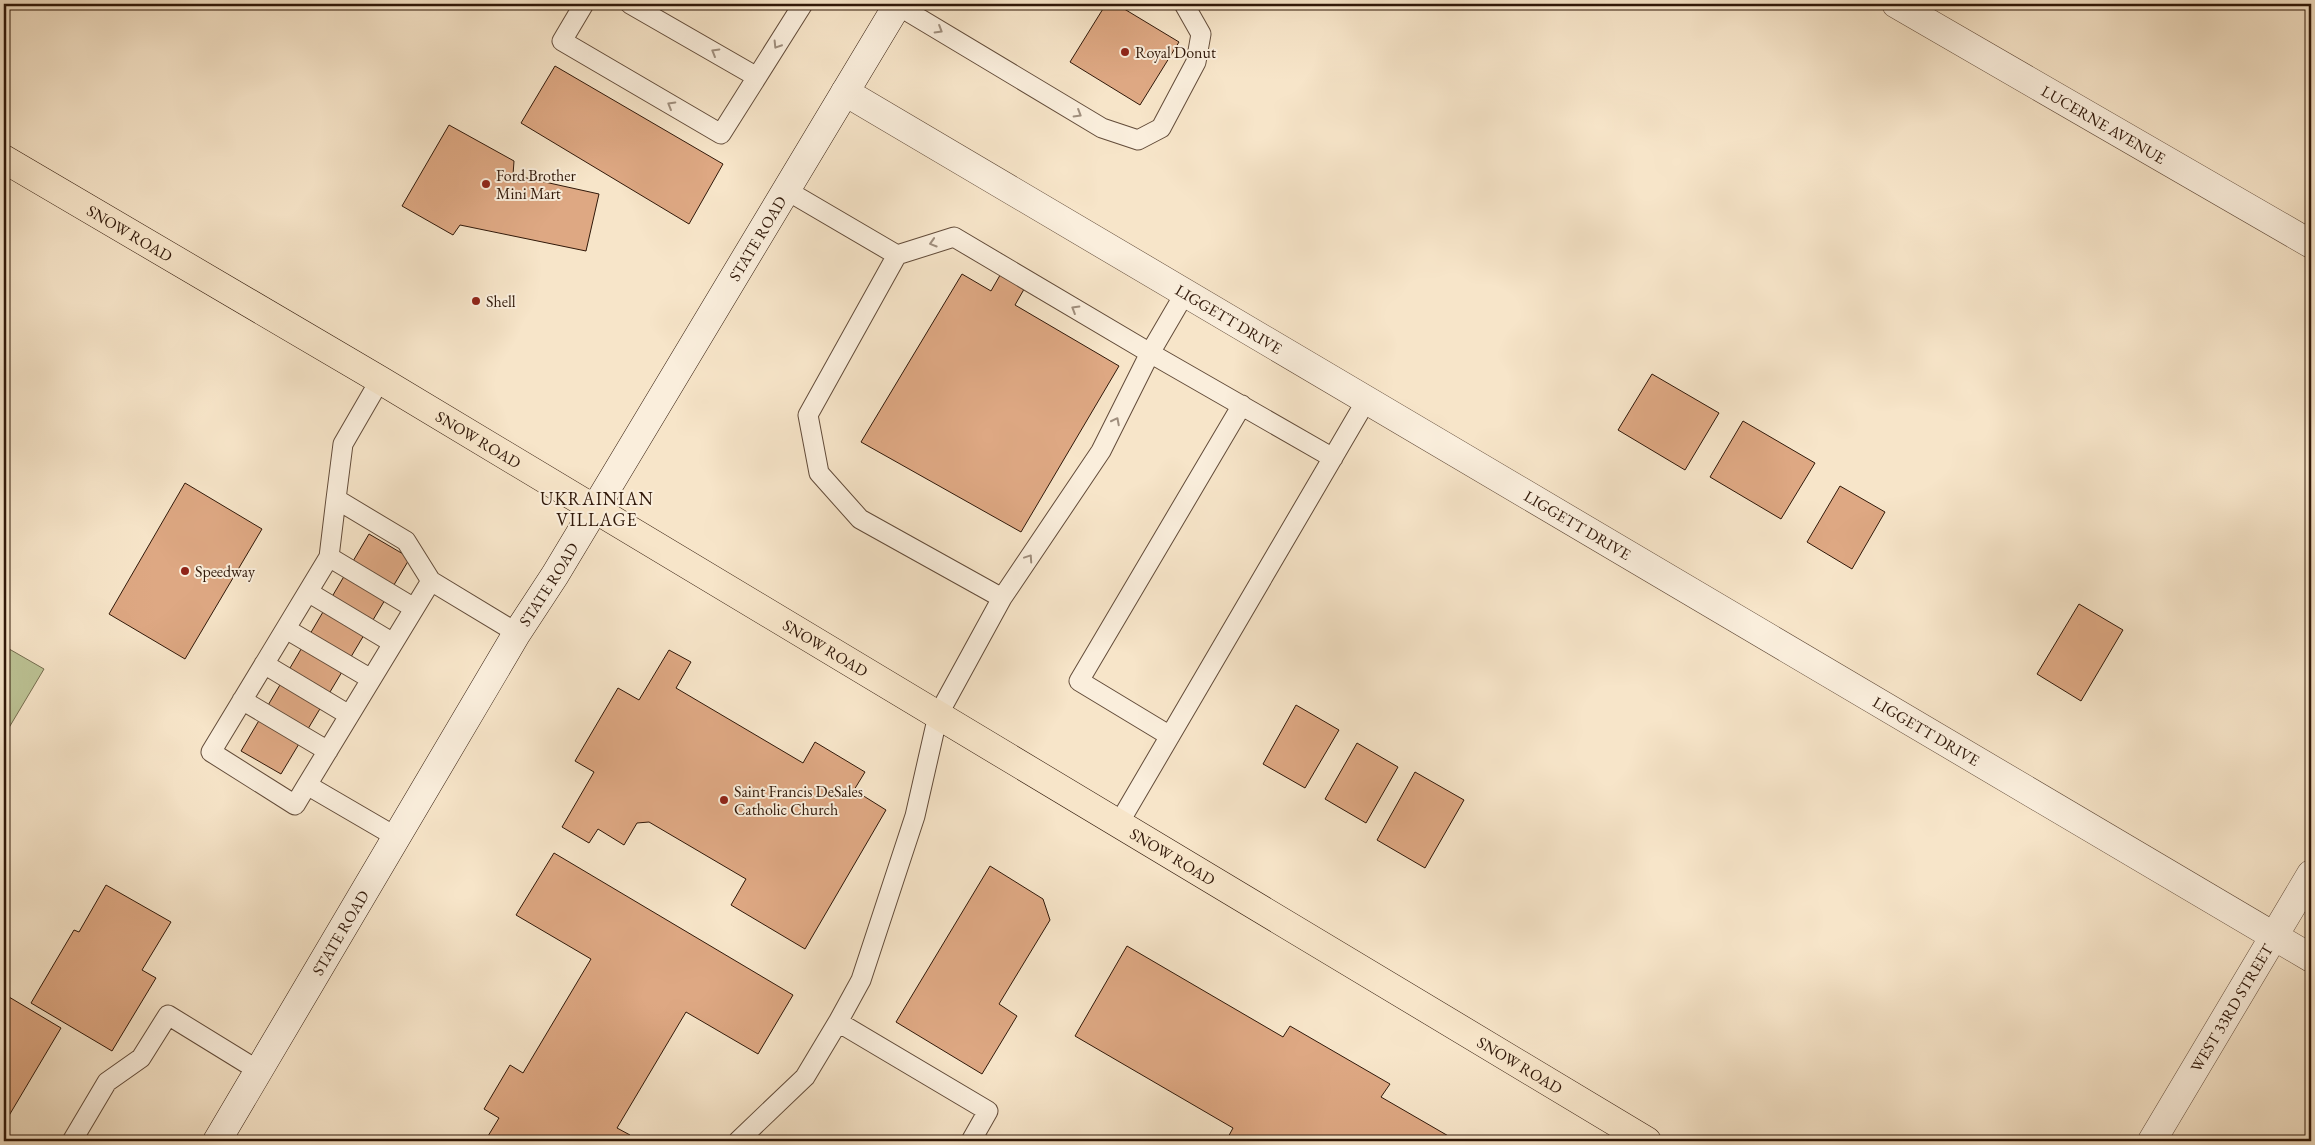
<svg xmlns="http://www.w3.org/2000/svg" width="2315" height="1145" font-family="'EB Garamond',serif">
	<rect width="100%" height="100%" fill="#f7e5c9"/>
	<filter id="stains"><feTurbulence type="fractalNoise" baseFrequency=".004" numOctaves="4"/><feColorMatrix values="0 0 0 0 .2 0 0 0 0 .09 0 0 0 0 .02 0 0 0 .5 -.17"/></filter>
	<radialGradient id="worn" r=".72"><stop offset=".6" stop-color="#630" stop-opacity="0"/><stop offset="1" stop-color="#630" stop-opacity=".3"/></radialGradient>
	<path fill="#bdc496" stroke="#766e50" d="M4 646 44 669 4 736Z"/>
	<path fill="#dea883" stroke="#301809" d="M1106 4H1116L1179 42 1140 105 1070 62Z
		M555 66 723 164 689 224 521 123Z
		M449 125 514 161 513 175 599 194 586 251 460 225 453 235 402 206Z
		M1003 270 1027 284 1015 305 1119 366 1021 532 861 442 962 274 991 291Z
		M1652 374 1719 413 1685 470 1618 430Z
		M1743 421 1815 463 1781 519 1710 477Z
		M185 483 262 529 185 659 109 614Z
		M1840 486 1885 512 1852 569 1807 542Z
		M369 534 410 558 281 774 241 751Z
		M2079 604 2123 630 2081 701 2037 674Z
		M669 650 691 662 676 688 803 763 815 742 865 772 854 790 886 810 805 949 731 905 746 879 649 822 637 823 624 845 598 829 589 843 562 827 594 772 575 761 618 688 639 700Z
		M1296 705 1339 730 1305 788 1263 764Z
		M1357 743 1398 767 1366 823 1325 799Z
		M1415 772 1464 800 1425 868 1377 840Z
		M554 853 793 995 758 1054 686 1012 617 1128 630 1135 626 1141H485L499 1118 484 1109 510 1065 523 1073 591 959 516 915Z
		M990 866 1043 899 1050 920 999 1004 1017 1016 982 1074 896 1022Z
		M106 885 171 922 142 970 156 978 112 1051 31 1003 74 930 79 932Z
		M1127 946 1283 1037 1290 1026 1390 1084 1381 1097 1457 1141H1226L1233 1128 1075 1036Z
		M4 994 61 1028 4 1124Z"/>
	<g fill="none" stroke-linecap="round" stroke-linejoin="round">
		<defs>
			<path id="service" d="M584 4 562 41 721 134 803 4
				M630 4 757 77
				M897 5 1102 128 1138 140 1161 128 1196 62 1201 34 1184 4
				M786 190 897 255
				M1185 293 1150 353 1333 458
				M336 499 329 557 211 752 295 805 307 785 398 838
				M329 557 414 608
				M431 581 517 633
				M308 592 393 643
				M286 629 371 679
				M264 664 349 715
				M242 700 328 751
				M1170 736 1079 681 1242 405
				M307 785 431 581 406 541 336 499 343 444 380 380
				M1119 823 1366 401
				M72 1141 107 1082 141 1058 168 1015 259 1071
				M738 1141 805 1077 838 1022
				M971 1141 988 1111 838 1022 861 980 915 816 938 715 1002 598 1101 451 1150 353 954 237 897 255 808 415 819 473 860 519 1002 598"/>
			<g id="minor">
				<path id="s1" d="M1896 4 2311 244"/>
				<path id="s2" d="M845 92 2311 958"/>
				<path id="s3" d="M2152 1141 2311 874"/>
			</g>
			<g id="secondary">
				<path id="s4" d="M217 1141 517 633 555 575 898 4"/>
			</g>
			<g id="primary">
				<path id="s5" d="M4 159 380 380 1647 1141"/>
			</g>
		</defs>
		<use href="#service" stroke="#624b39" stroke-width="21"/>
		<use href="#minor" stroke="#624b39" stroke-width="29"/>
		<use href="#secondary" stroke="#301809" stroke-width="29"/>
		<use href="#primary" stroke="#301809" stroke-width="29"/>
		<use href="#service" stroke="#faeedc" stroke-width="19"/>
		<use href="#minor" stroke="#faeedc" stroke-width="28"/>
		<use href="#secondary" stroke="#faeedc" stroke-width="28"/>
		<use href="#primary" stroke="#f7e5c9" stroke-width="28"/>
	</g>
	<defs><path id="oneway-chevron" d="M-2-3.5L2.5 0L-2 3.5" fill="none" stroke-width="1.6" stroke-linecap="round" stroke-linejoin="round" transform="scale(1.25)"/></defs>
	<g stroke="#9f8e7d">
		<use href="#oneway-chevron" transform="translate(939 30) rotate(31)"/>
		<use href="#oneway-chevron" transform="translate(777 45) rotate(122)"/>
		<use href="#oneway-chevron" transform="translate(715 52) rotate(-150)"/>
		<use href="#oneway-chevron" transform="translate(671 105) rotate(-150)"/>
		<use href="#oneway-chevron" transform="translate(1078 114) rotate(31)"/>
		<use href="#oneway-chevron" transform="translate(933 243) rotate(163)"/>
		<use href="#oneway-chevron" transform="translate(1075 309) rotate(-149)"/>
		<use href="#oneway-chevron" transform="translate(1116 421) rotate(-63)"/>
		<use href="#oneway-chevron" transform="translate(1029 558) rotate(-56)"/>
	</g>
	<g fill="#8f2418" stroke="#faeedc" stroke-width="2">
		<circle cx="1125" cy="52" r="5"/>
		<circle cx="486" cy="184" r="5"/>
		<circle cx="476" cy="301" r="5"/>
		<circle cx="185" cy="571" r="5"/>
		<circle cx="724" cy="800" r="5"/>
	</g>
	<g text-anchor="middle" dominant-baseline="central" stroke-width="4" stroke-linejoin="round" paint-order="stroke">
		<g font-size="16" fill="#301809" stroke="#faeedc" text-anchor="start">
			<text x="1135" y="52">Royal Donut</text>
			<text x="496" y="175">Ford Brother<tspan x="496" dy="18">Mini Mart</tspan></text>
			<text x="486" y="301">Shell</text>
			<text x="195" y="571">Speedway</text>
			<text x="734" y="791">Saint Francis DeSales<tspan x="734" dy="18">Catholic Church</tspan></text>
		</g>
		<g font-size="16" fill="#301809" stroke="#faeedc">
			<text stroke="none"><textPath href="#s1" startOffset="240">LUCERNE AVENUE</textPath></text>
			<text stroke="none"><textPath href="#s5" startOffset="146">SNOW ROAD</textPath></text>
			<text stroke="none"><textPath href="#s4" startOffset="1052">STATE ROAD</textPath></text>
			<text stroke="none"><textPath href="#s2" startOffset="446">LIGGETT DRIVE</textPath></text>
			<text stroke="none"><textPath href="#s5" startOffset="551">SNOW ROAD</textPath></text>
			<text stroke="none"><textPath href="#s2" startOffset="851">LIGGETT DRIVE</textPath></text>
			<text stroke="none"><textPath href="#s4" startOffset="648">STATE ROAD</textPath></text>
			<text stroke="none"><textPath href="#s5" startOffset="956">SNOW ROAD</textPath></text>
			<text stroke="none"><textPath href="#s2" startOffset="1256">LIGGETT DRIVE</textPath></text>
			<text stroke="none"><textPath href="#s5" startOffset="1361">SNOW ROAD</textPath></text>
			<text stroke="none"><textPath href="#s4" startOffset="242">STATE ROAD</textPath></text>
			<text stroke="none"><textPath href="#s3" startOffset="155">WEST 33RD STREET</textPath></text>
			<text stroke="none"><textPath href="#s5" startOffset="1766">SNOW ROAD</textPath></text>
		</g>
		<g font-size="18" letter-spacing="1" fill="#301809" stroke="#faeedc">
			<text x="597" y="498">UKRAINIAN<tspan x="597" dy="21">VILLAGE</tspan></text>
		</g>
	</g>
	<rect width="2315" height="1145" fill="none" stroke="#f7e5c9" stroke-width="20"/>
	<rect x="5" y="5" width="2305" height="1135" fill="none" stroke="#301809" stroke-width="2.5"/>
	<rect x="10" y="10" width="2295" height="1125" fill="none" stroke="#301809"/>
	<rect width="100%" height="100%" filter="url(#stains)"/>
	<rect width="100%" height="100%" fill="url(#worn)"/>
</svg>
